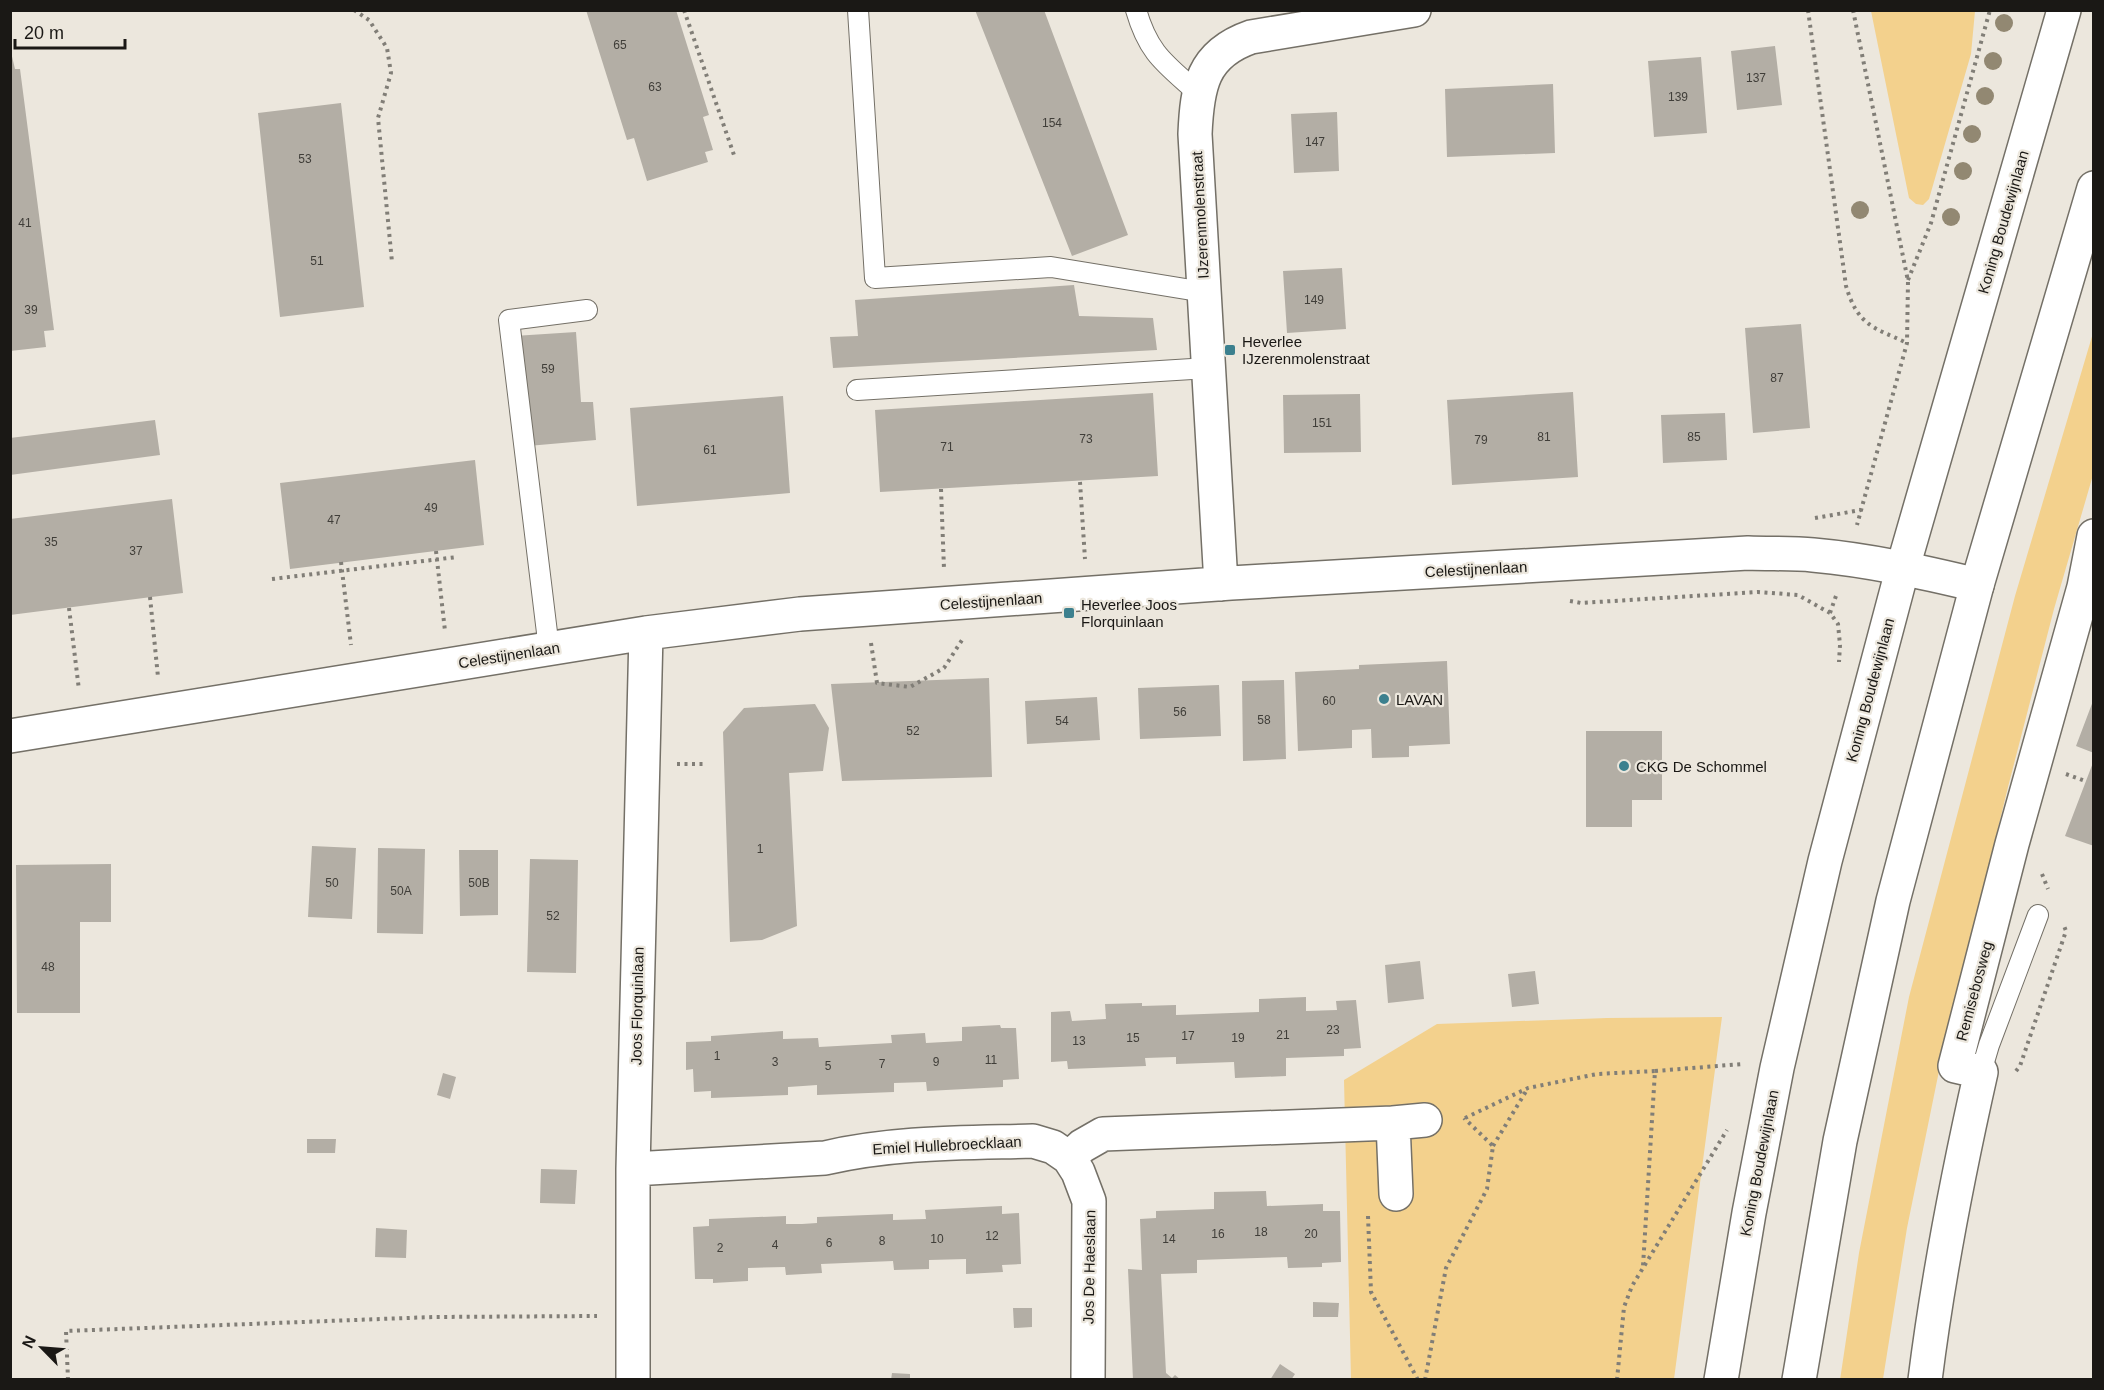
<svg xmlns="http://www.w3.org/2000/svg" width="2104" height="1390" font-family="Arial,sans-serif">
	<rect width="100%" height="100%" fill="#ece7dd"/>
	<path fill="#f3d18d" d="M1871 11H1975L1971 54 1929 199 1923 205 1916 204 1909 198Z
		M2093 333V475L2054 609 2008 787 1939 1071 1907 1228 1883 1379 1840 1380 1859 1253 1909 997 2015 596Z
		M1722 1017 1674 1379H1351L1344 1080 1437 1024 1607 1018Z"/>
	<path fill="#b3aea5" d="M586 10H676L709 115 703 117 713 150 705 152 708 162 647 181 634 138 627 140Z
		M975 10H1044L1128 235 1072 256Z
		M1775 46 1782 105 1737 110 1731 51Z
		M10 48 15 69H20L54 330 44 331 46 347 10 351Z
		M1701 57 1707 133 1654 137 1648 61Z
		M1553 84 1555 153 1447 157 1445 89Z
		M341 103 364 307 280 317 258 113Z
		M1337 112 1339 171 1294 173 1291 114Z
		M1342 268 1346 329 1287 333 1283 271Z
		M1074 285 1079 316 1153 318 1157 350 833 368 830 337 858 336 855 300Z
		M1801 324 1810 428 1753 433 1745 328Z
		M576 332 581 402H593L596 440 528 446 514 336Z
		M1573 392 1578 477 1452 485 1447 400Z
		M1153 393 1158 476 880 492 875 410Z
		M1360 394 1361 452 1284 453 1283 395Z
		M783 396 790 493 637 506 630 408Z
		M1725 413 1727 460 1663 463 1661 415Z
		M155 420 160 455 10 475V438Z
		M475 460 484 545 290 569 280 483Z
		M172 499 183 593 10 615V519Z
		M1447 661 1450 744 1409 746V757L1372 758 1371 729 1352 730V748L1298 751 1295 672 1359 669V665Z
		M989 678 992 777 842 781 831 684Z
		M1284 680 1286 759 1243 761 1242 681Z
		M1219 685 1221 736 1140 739 1138 688Z
		M1097 697 1100 740 1027 744 1025 701Z
		M2093 701H2094V753L2076 746Z
		M815 704 829 728 823 771 789 773 797 926 762 940 730 942 723 732 744 708Z
		M1586 731H1662V800H1632V827H1586Z
		M2094 760V846L2065 836Z
		M312 846 356 848 352 919 308 917Z
		M378 848 425 849 423 934 377 933Z
		M459 850H498V915L460 916Z
		M530 859 578 860 576 973 527 972Z
		M111 864V922H80V1013H17L16 865Z
		M1420 961 1424 999 1388 1003 1385 965Z
		M1535 971 1539 1004 1512 1007 1508 974Z
		M1306 997V1011L1337 1010 1336 1001 1356 1000 1361 1048 1344 1049V1056L1286 1058V1076L1235 1078 1234 1062 1176 1064V1057L1145 1058 1146 1066 1068 1069 1067 1061 1051 1062V1012L1070 1011 1072 1021 1106 1019 1105 1004 1142 1003V1006L1176 1005V1015L1259 1012V999Z
		M1000 1025 1001 1028H1016L1019 1079 1003 1080V1087L927 1091 926 1082 894 1083V1092L817 1095V1085L803 1086 788 1087V1095L711 1098V1091L694 1092 693 1069 686 1070V1042L711 1041V1036L783 1031V1039L818 1038 819 1047 892 1043 891 1035 925 1033 926 1043 962 1041V1027Z
		M443 1073 456 1077 450 1099 437 1095Z
		M307 1139H336L335 1153H307Z
		M541 1169 577 1170 575 1204 540 1203Z
		M1266 1191 1267 1206 1323 1204V1211H1340L1341 1262 1322 1263V1267L1288 1268 1287 1257 1197 1260V1273L1161 1274 1166 1373 1172 1378 1175 1375 1181 1380H1133L1128 1269 1142 1270 1140 1219 1156 1218V1211L1214 1209V1192Z
		M1002 1206V1214L1019 1213 1021 1264 1002 1265 1003 1272 966 1274V1259L929 1260V1269L894 1270 893 1261 821 1264 822 1273 786 1275 785 1267 748 1268V1281L713 1283V1279H695L693 1227 709 1226V1219L786 1216V1224H802L817 1223V1217L893 1214V1220L926 1219 925 1210Z
		M376 1228 407 1230 406 1258 375 1257Z
		M1313 1302 1339 1303 1338 1317H1313Z
		M1013 1308H1032V1327L1014 1328Z
		M1280 1364 1295 1374 1291 1380H1270Z
		M892 1373 910 1374V1380H891Z"/>
	<g fill="none" stroke-linecap="round" stroke-linejoin="round">
		<defs>
			<path id="service" d="M858 10 875 278 1051 267 1204 292
				M1136 10C1149 55 1166 64 1199 94
				M857 390 1208 368
				M549 649 509 320 587 310
				M1981 1072 1989 1045 2038 915"/>
			<path id="minor" d="M1221 584 1195 134C1197 87 1202 54 1251 37L1414 10
				M10 736 646 633 800 614 1231 583 1748 553C1770 554 1792 553 1813 555 1869 560 1923 572 1977 585
				M1393 1123 1425 1120
				M1069 1158 1082 1146 1103 1134 1393 1123 1396 1194
				M633 1169 825 1158C893 1142 963 1143 1033 1141L1053 1147 1069 1158 1078 1172 1089 1201 1088 1380
				M633 1380V1169L646 633
				M1925 1380C1938 1276 1958 1174 1981 1072L1955 1066 2012 844 2084 587 2094 536"/>
			<path id="trunk" d="M1721 1380 1749 1213 1777 1068 1825 861 1903 567 2064 10
				M1799 1380 1840 1141 1893 901 1977 585 2094 188"/>
		</defs>
		<use href="#service" stroke="#747067" stroke-width="22"/>
		<use href="#minor" stroke="#747067" stroke-width="36"/>
		<use href="#trunk" stroke="#747067" stroke-width="36"/>
		<path stroke="#817e77" stroke-width="4" stroke-dasharray="3 4.5" stroke-linecap="butt" d="M354 10 369 20 387 48 391 73 378 118 392 262
			M684 10 735 158
			M1808 10 1846 286C1858 326 1873 327 1907 343
			M1853 10 1908 281 1907 343 1857 525
			M1908 280 1931 223 1990 10
			M1080 482 1085 559
			M941 489 944 569
			M1815 518 1861 510
			M436 551 445 631
			M341 562 351 645
			M272 579 457 557
			M150 597 158 677
			M1570 601 1581 603 1758 592 1798 595 1830 613 1838 624 1840 645 1839 662
			M69 608 79 690
			M1830 613 1837 593
			M871 643 877 683 910 687 944 668 964 637
			M677 764H704
			M2066 774 2085 781
			M2042 874 2048 889
			M1655 1071 1742 1064
			M2016 1071 2020 1066 2066 931 2064 926
			M1465 1118 1528 1088 1597 1074 1655 1071 1643 1266
			M1493 1146 1528 1088
			M1368 1216 1371 1292 1418 1380
			M68 1380 66 1331 433 1317 597 1316
			M1425 1380 1446 1268 1487 1189 1493 1146 1464 1118
			M1617 1380 1624 1307 1632 1286 1727 1130"/>
		<use href="#service" stroke="#fff" stroke-width="20"/>
		<use href="#minor" stroke="#fff" stroke-width="33"/>
		<use href="#trunk" stroke="#fff" stroke-width="33"/>
	</g>
	<g fill="#928872">
		<circle cx="2004" cy="23" r="9"/>
		<circle cx="1993" cy="61" r="9"/>
		<circle cx="1985" cy="96" r="9"/>
		<circle cx="1972" cy="134" r="9"/>
		<circle cx="1963" cy="171" r="9"/>
		<circle cx="1860" cy="210" r="9"/>
		<circle cx="1951" cy="217" r="9"/>
	</g>
	<g fill="#3c808e" stroke="#ece7dd" stroke-width="2">
		<rect x="1224" y="344" width="12" height="12" rx="3"/>
		<rect x="1063" y="607" width="12" height="12" rx="3"/>
		<circle cx="1384" cy="699" r="6"/>
		<circle cx="1624" cy="766" r="6"/>
	</g>
	<g text-anchor="middle" dominant-baseline="central" stroke-width="4.5" stroke-linejoin="round" paint-order="stroke">
		<g font-size="12" fill="#403e39">
			<text x="620" y="45">65</text>
			<text x="1756" y="78">137</text>
			<text x="655" y="87">63</text>
			<text x="1678" y="97">139</text>
			<text x="1052" y="123">154</text>
			<text x="1315" y="142">147</text>
			<text x="305" y="159">53</text>
			<text x="25" y="223">41</text>
			<text x="317" y="261">51</text>
			<text x="1314" y="300">149</text>
			<text x="31" y="310">39</text>
			<text x="548" y="369">59</text>
			<text x="1777" y="378">87</text>
			<text x="1322" y="423">151</text>
			<text x="1544" y="437">81</text>
			<text x="1694" y="437">85</text>
			<text x="1086" y="439">73</text>
			<text x="1481" y="440">79</text>
			<text x="947" y="447">71</text>
			<text x="710" y="450">61</text>
			<text x="431" y="508">49</text>
			<text x="334" y="520">47</text>
			<text x="51" y="542">35</text>
			<text x="136" y="551">37</text>
			<text x="1329" y="701">60</text>
			<text x="1180" y="712">56</text>
			<text x="1264" y="720">58</text>
			<text x="1062" y="721">54</text>
			<text x="913" y="731">52</text>
			<text x="760" y="849">1</text>
			<text x="332" y="883">50</text>
			<text x="479" y="883">50B</text>
			<text x="401" y="891">50A</text>
			<text x="553" y="916">52</text>
			<text x="48" y="967">48</text>
			<text x="1333" y="1030">23</text>
			<text x="1283" y="1035">21</text>
			<text x="1188" y="1036">17</text>
			<text x="1133" y="1038">15</text>
			<text x="1238" y="1038">19</text>
			<text x="1079" y="1041">13</text>
			<text x="717" y="1056">1</text>
			<text x="991" y="1060">11</text>
			<text x="775" y="1062">3</text>
			<text x="936" y="1062">9</text>
			<text x="882" y="1064">7</text>
			<text x="828" y="1066">5</text>
			<text x="1261" y="1232">18</text>
			<text x="1218" y="1234">16</text>
			<text x="1311" y="1234">20</text>
			<text x="992" y="1236">12</text>
			<text x="937" y="1239">10</text>
			<text x="1169" y="1239">14</text>
			<text x="882" y="1241">8</text>
			<text x="829" y="1243">6</text>
			<text x="775" y="1245">4</text>
			<text x="720" y="1248">2</text>
		</g>
		<g font-size="15" fill="#1a1815" stroke="#ece7dd">
			<text transform="translate(1200 215) rotate(-93)">IJzerenmolenstraat</text>
			<text transform="translate(2003 222) rotate(-74)">Koning Boudewijnlaan</text>
			<text transform="translate(1476 569) rotate(-3)">Celestijnenlaan</text>
			<text transform="translate(991 601) rotate(-4)">Celestijnenlaan</text>
			<text transform="translate(509 655) rotate(-9)">Celestijnenlaan</text>
			<text transform="translate(1870 690) rotate(-75)">Koning Boudewijnlaan</text>
			<text transform="translate(1974 991) rotate(-75)">Remisebosweg</text>
			<text transform="translate(637 1006) rotate(-89)">Joos Florquinlaan</text>
			<text transform="translate(947 1145) rotate(-3)">Emiel Hullebroecklaan</text>
			<text transform="translate(1759 1163) rotate(-79)">Koning Boudewijnlaan</text>
			<text transform="translate(1089 1267) rotate(-89)">Jos De Haeslaan</text>
		</g>
		<g font-size="15" fill="#1a1815" stroke="#ece7dd" text-anchor="start">
			<text x="1242" y="341">Heverlee<tspan x="1242" dy="17">IJzerenmolenstraat</tspan></text>
			<text x="1081" y="604">Heverlee Joos<tspan x="1081" dy="17">Florquinlaan</tspan></text>
			<text x="1396" y="699">LAVAN</text>
			<text x="1636" y="766">CKG De Schommel</text>
		</g>
	</g>
	<rect width="2104" height="1390" fill="none" stroke="#1a1815" stroke-width="24"/>
	<g transform="translate(42 1348) rotate(295)" stroke="#ece7dd" stroke-width="4.5" paint-order="stroke">
	<path d="M0-4.5L10 22L0 15L-10 22Z" fill="#1a1815"/>
	<text y="-9" font-size="16" font-weight="bold" text-anchor="middle" fill="#1a1815">N</text>
	</g>
	<path d="M15 39v9h110v-9" fill="none" stroke="#1a1815" stroke-width="3"/>
	<text x="24" y="39" font-size="18" fill="#1a1815" stroke="#ece7dd" stroke-width="4.5" paint-order="stroke">20 m</text>
</svg>
